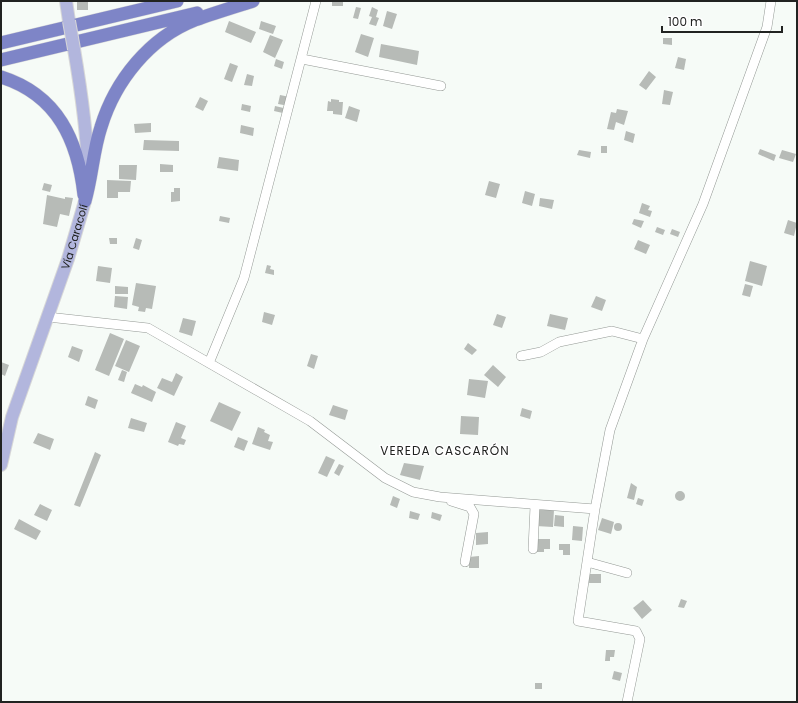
<svg xmlns="http://www.w3.org/2000/svg" width="798" height="703" font-family="Poppins,sans-serif">
	<rect width="100%" height="100%" fill="#f6fbf7"/>
	<path fill="#b7bbb7" d="M332 1H343V6H332Z
		M77 2H88V10H77Z
		M356 7 361 8 358 19 353 18Z
		M372 7 378 10 376 17 379 18 376 26 369 24 372 17 369 16Z
		M387 11 397 14 392 29 383 26Z
		M229 21 256 32 251 43 225 32Z
		M261 21 276 26 273 34 259 29Z
		M361 34 374 38 368 57 355 52Z
		M270 35 283 40 275 58 263 52Z
		M663 38H672V45L663 44Z
		M381 44 419 51 417 65 379 57Z
		M678 57 686 59 684 70 675 68Z
		M276 59 284 62 282 69 274 66Z
		M230 63 238 66 232 82 224 79Z
		M649 71 656 77 646 90 639 85Z
		M247 74 254 76 252 86 244 85Z
		M664 90 673 92 670 105 662 104Z
		M280 95 290 97 289 106 278 104Z
		M200 97 208 101 203 111 195 107Z
		M331 99 339 100V102H343L342 115 333 114V111H327L328 101 331 102Z
		M242 104 251 106 250 112 241 110Z
		M275 106 288 109 287 114 274 111Z
		M349 106 360 110 357 122 345 118Z
		M617 109 628 111 624 125 616 122 614 130 607 129 611 112 616 113Z
		M151 123V132L135 133 134 124Z
		M241 125 254 128 253 136 240 133Z
		M626 131 635 134 633 143 624 140Z
		M144 140 179 141V151L143 150Z
		M601 146H607V153H601Z
		M760 149 776 155 774 161 758 154Z
		M579 150 591 152 590 158 577 155Z
		M782 150 796 154 793 162 779 158Z
		M219 157 239 160 238 171 217 168Z
		M160 164 173 165V172H160Z
		M119 165H137L136 180 119 179Z
		M107 180 131 181 130 192H118V198H107Z
		M489 181 500 184 496 198 485 195Z
		M44 183 52 185 50 192 42 190Z
		M174 188H180V201L171 202V192H174Z
		M525 191 535 194 532 206 522 203Z
		M47 195 65 199V197L73 198 69 216 60 214 57 227 43 224Z
		M540 198 554 200 552 209 539 206Z
		M642 203 650 206 648 210 652 211 650 217 639 213Z
		M220 216 230 218 229 223 219 221Z
		M634 219 644 221 641 228 632 224Z
		M788 220 797 223 794 236 784 233Z
		M657 227 665 230 663 235 655 232Z
		M672 229 680 232 678 237 670 234Z
		M109 238H117V244H110Z
		M136 238 142 240 139 250 133 248Z
		M638 240 650 245 646 254 634 249Z
		M750 261 767 266 762 286 745 281Z
		M267 265 271 266 270 269 274 270V275L265 273Z
		M98 266 112 268 110 283 96 281Z
		M136 283 156 286 152 309 146 308 145 312 138 311 139 307 132 305Z
		M745 284 753 286 750 297 742 295Z
		M115 286 128 287V294H115Z
		M115 296 128 297 127 309 114 307Z
		M596 296 606 300 602 311 591 307Z
		M264 312 275 315 272 325 262 322Z
		M497 314 506 317 502 328 493 325Z
		M550 314 568 318 565 330 547 326Z
		M183 318 196 321 192 336 179 332Z
		M110 333 124 339 109 376 95 370Z
		M126 340 140 346 129 372 115 366Z
		M468 343 477 350 472 355 464 349Z
		M72 346 83 350 79 362 68 357Z
		M311 354 318 356 314 369 307 366Z
		M1 362 9 365 5 376 1 374Z
		M493 365 506 377 498 387 484 375Z
		M122 370 127 372 124 382 118 380Z
		M176 373 183 377 174 396 157 388 162 378 172 382Z
		M469 379 488 381 485 398 467 395Z
		M135 384 142 387 143 385 156 392 152 402 131 393Z
		M88 396 98 400 95 409 85 405Z
		M219 402 241 412 232 431 210 421Z
		M333 405 348 410 345 420 329 415Z
		M522 408 532 411 530 419 520 416Z
		M461 416 479 417 478 435 460 434Z
		M131 418 147 423 144 432 128 428Z
		M176 422 186 426 181 438 186 440 184 445 179 444 178 446 168 442Z
		M258 427 265 430 264 432 270 435 268 441 273 442 270 450 252 444Z
		M38 433 54 439 50 450 33 443Z
		M238 437 248 441 244 451 234 447Z
		M95 452 101 455 80 507 74 505Z
		M326 456 335 460 327 477 318 473Z
		M404 463 424 466 420 480 400 475Z
		M339 464 344 466 339 476 334 473Z
		M631 483 637 487 634 500 627 498Z
		M675 496a5 5 0 1 1 10 0a5 5 0 1 1-10 0Z
		M393 496 400 499 397 508 390 505Z
		M638 498 644 500 642 506 636 504Z
		M40 504 52 510 47 521 34 515Z
		M536 510H554L553 527 536 526Z
		M410 511 420 514 418 520 409 518Z
		M432 512 442 515 440 521 431 518Z
		M555 515 564 516V527L554 526Z
		M602 518 614 522 611 534 598 530Z
		M19 519 41 531 36 540 14 529Z
		M614 527a4 4 0 1 1 8 0a4 4 0 1 1-8 0Z
		M573 526 583 527 582 541 572 540Z
		M488 532V544L476 545V533Z
		M535 539H550V549H544V552H535Z
		M559 544H570V555H563V550H559Z
		M479 556V568H469V557Z
		M589 574H601V583H589Z
		M681 599 687 601 684 608 678 607Z
		M643 600 652 610 642 619 633 608Z
		M606 650H615L614 657H610V661H605Z
		M614 671 622 673 620 681 612 679Z
		M535 683H542V689H535Z"/>
	<g fill="none" stroke-linecap="round" stroke-linejoin="round">
		<defs>
			<path id="minor" d="M302 59 441 86
				M48 317 148 328 310 421 385 478 413 492 440 497 595 509
				M521 356 541 352 559 342 612 331 643 339
				M209 363 244 278 316 1
				M451 501 470 507 474 514 465 562
				M533 549 535 506
				M587 562 627 573
				M627 702 640 639 636 631 578 621 595 509 610 430 643 339 703 204 767 27 771 1"/>
			<g id="major">
				<path d="M66 1 69 21"/>
				<path d="M74 49C81 90 87 130 88 171"/>
				<path id="s1" d="M1 465 12 417 68 259 85 201 86 191"/>
			</g>
			<path id="highway" d="M1 43 177 1
				M1 60 197 13
				M1 77C58 95 78 141 84 195
				M85 201C92 177 93 151 101 127 115 81 149 38 195 20 214 13 234 7 253 1"/>
		</defs>
		<use href="#minor" stroke="#949995" stroke-width="10"/>
		<use href="#major" stroke="#d7d7d7" stroke-width="14"/>
		<use href="#highway" stroke="#d7d7d7" stroke-width="14"/>
		<use href="#minor" stroke="#fff" stroke-width="9"/>
		<use href="#major" stroke="#b2b6dd" stroke-width="12"/>
		<use href="#highway" stroke="#7e85c7" stroke-width="13"/>
		<defs>
			<path id="major-bridge" d="M69 21 74 49"/>
		</defs>
		<use href="#major-bridge" stroke="#d7d7d7" stroke-width="14" stroke-linecap="butt"/>
		<use href="#major-bridge" stroke="#b2b6dd" stroke-width="12"/>
	</g>
	<g text-anchor="middle" dominant-baseline="central" stroke-width="3" stroke-linejoin="round" paint-order="stroke">
		<g font-size="11" fill="#212321" stroke="#fff">
			<text stroke="none"><textPath href="#s1" startOffset="240">Vía Caracolí</textPath></text>
		</g>
		<g font-size="12" letter-spacing="1" fill="#212321" stroke="#fff">
			<text x="445" y="450">VEREDA CASCARÓN</text>
		</g>
	</g>
	<rect width="798" height="703" fill="none" stroke="#212321" stroke-width="4"/>
	<path d="M662 26v6h120v-6" fill="none" stroke="#212321" stroke-width="2"/>
	<text x="668" y="26" font-size="12" fill="#212321" stroke="#ffffff" stroke-width="3" paint-order="stroke">100 m</text>
</svg>
